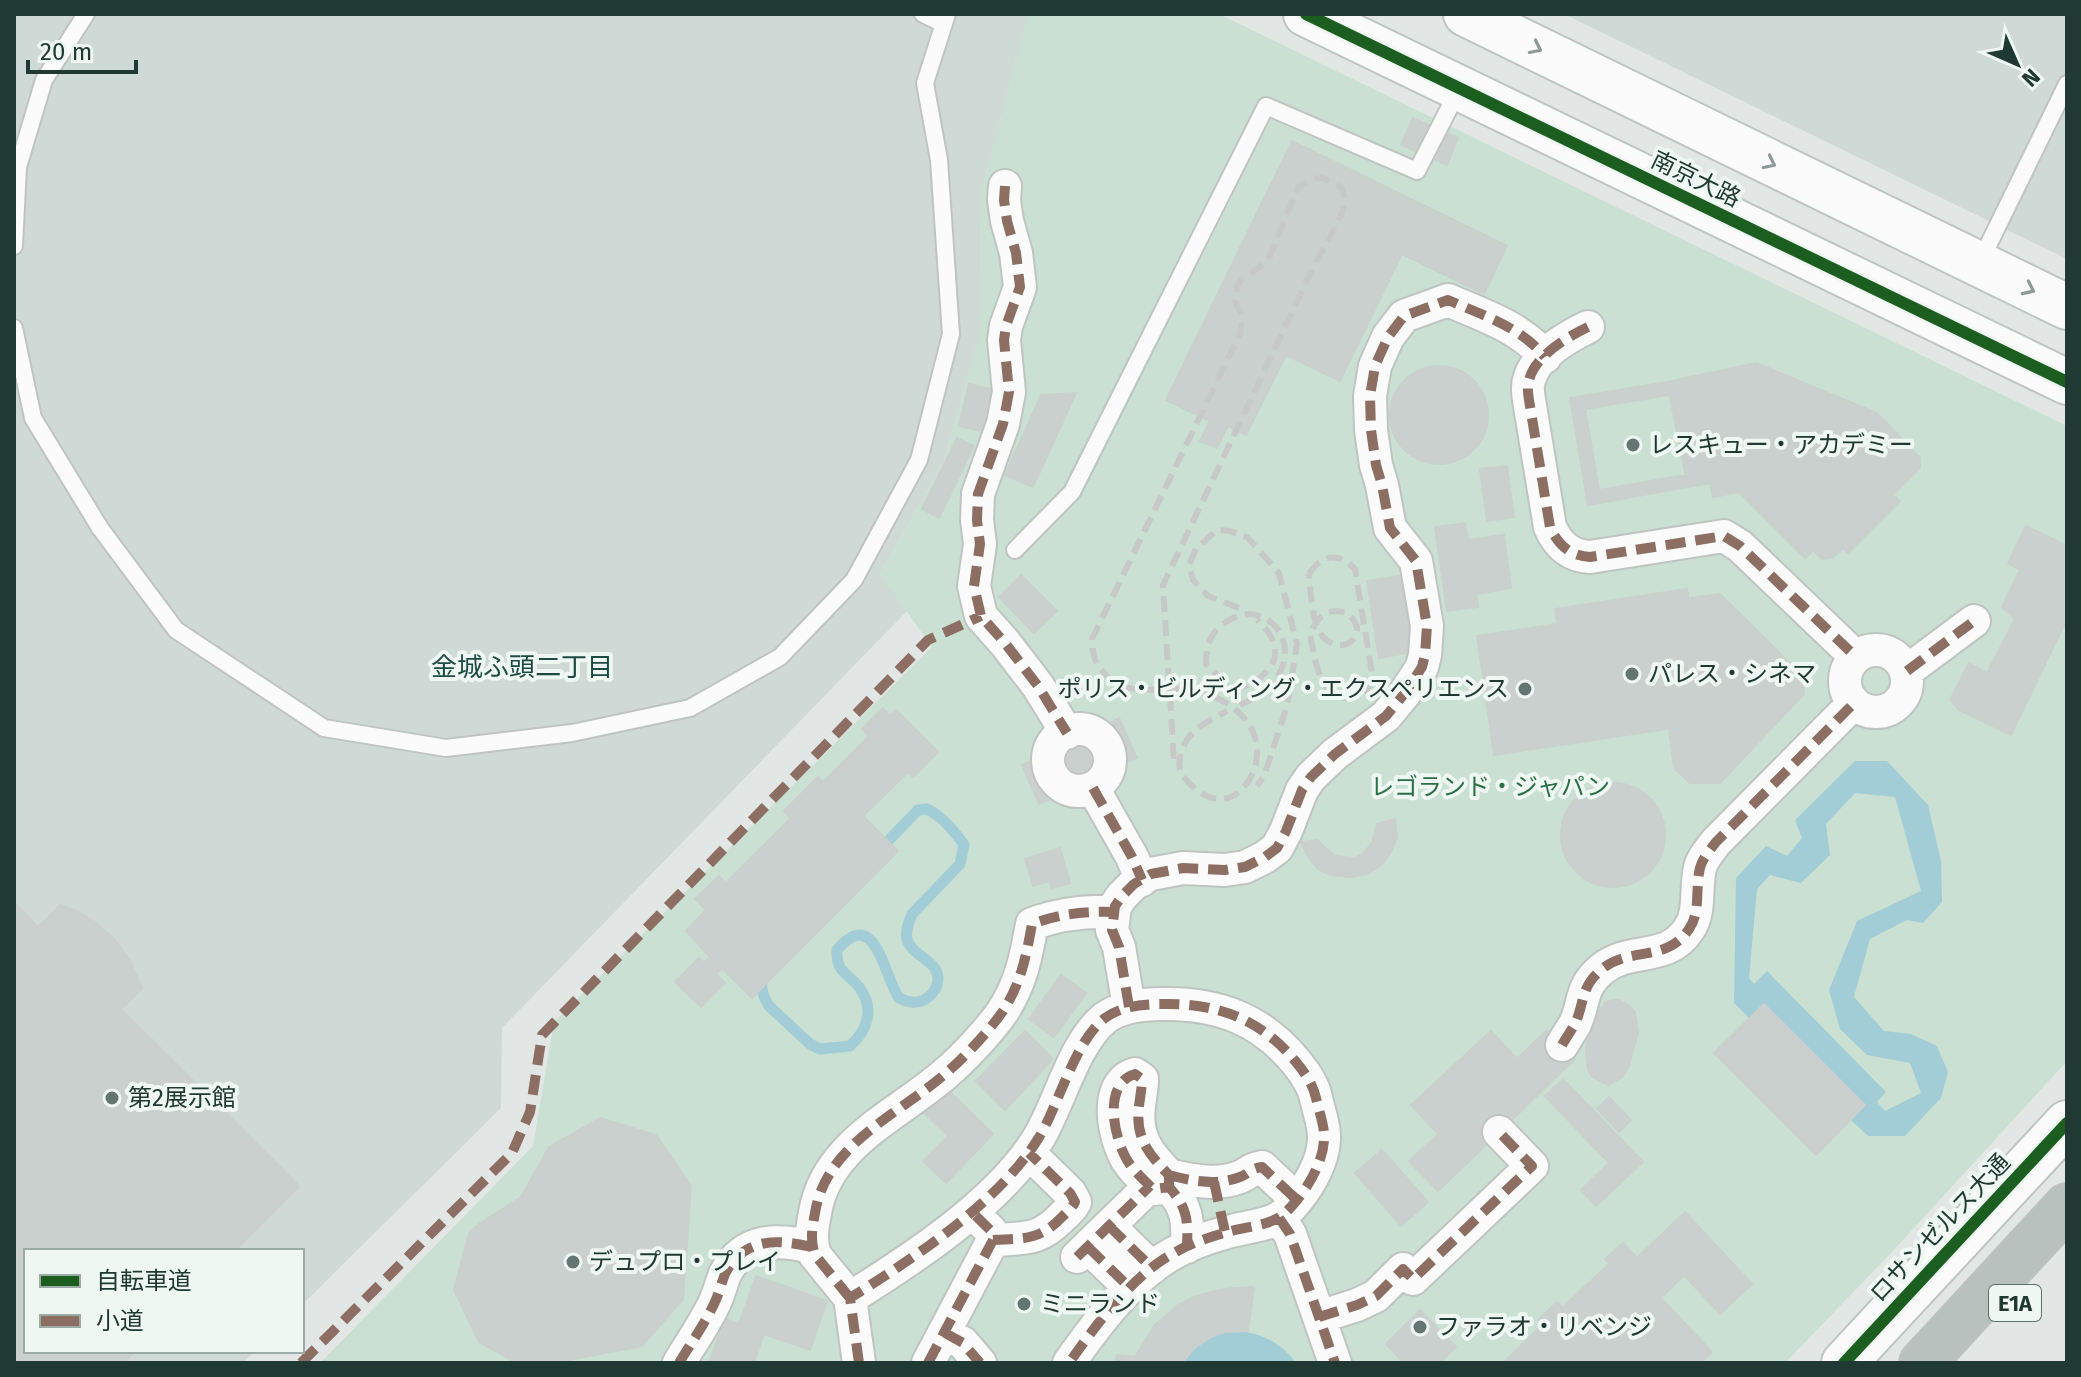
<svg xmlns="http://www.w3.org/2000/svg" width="2081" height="1377" font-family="'Fira Sans','Noto Sans JP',sans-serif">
	<rect width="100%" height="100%" fill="#e2e7e5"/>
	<path fill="#cfd9d5" d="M14 14H1028L981 194 982 326 944 461 880 574 908 610 502 1028 501 1108 302 1305V1251H26V1351H255L243 1363H14Z
		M1564 14H2067V259Z"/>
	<path fill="#cae0d2" d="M1028 14H1219L2067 426V1061L1891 1253 1785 1363H320L533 1146 554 1022 932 647 880 574 944 461 982 326 981 194Z"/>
	<path fill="#a2cdd6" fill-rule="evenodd" d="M1855 761H1887L1928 805 1941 861 1942 902 1923 923 1907 920 1870 939 1854 997 1884 1031 1911 1034 1937 1046 1948 1072 1941 1098 1905 1136H1868L1851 1120 1865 1105 1764 1004 1749 1018 1734 1003 1736 878 1766 846 1787 856 1802 838 1795 820ZM1855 793 1895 797 1921 891 1857 921 1829 990 1840 1029 1867 1055 1910 1063 1921 1093 1885 1111 1877 1102 1886 1092 1767 971 1754 984 1749 978 1757 889 1770 875 1801 883 1830 855 1826 824Z
		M1236 1331C1260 1332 1282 1343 1296 1363H1182C1196 1345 1212 1333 1236 1331Z"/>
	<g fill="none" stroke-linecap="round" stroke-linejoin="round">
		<path stroke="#a2cdd6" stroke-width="11" d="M927 809C942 816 955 832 964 845L960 864 912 914C909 922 905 931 907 939 912 958 944 961 937 985 935 991 929 997 924 1000 915 1004 908 1002 899 998 883 975 876 905 837 950 836 973 847 972 859 987 875 1008 868 1030 850 1046L820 1049 810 1044 769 1006C761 993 759 982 765 968L918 810Z"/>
	</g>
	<path fill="#cad0ce" stroke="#cad0ce" stroke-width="2" d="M1413 118 1458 138 1447 165 1401 145Z
		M1292 141 1507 246 1484 294 1402 254 1340 381 1286 355 1246 435 1228 426 1217 448 1200 441 1210 421 1166 400Z
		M1756 363 1877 413 1920 458V468L1893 495 1900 501 1848 553 1843 549 1832 558 1822 559 1813 550 1805 558 1739 492 1713 497 1710 483 1688 487 1667 382Z
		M1390 415a49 49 0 1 1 98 0a49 49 0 1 1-98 0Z
		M1667 382 1669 395 1585 409 1599 490 1686 475 1688 487 1588 505 1570 398Z
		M969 384 994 390 984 432 959 426Z
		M1076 393 1033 487 1005 475 1041 395Z
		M957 438 974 446 939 518 922 509Z
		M1507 466 1514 517 1487 521 1480 469Z
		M1465 523 1468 540 1504 535 1511 588 1476 594 1478 607 1447 611 1435 527Z
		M2026 526 2067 546V619L2011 735 1959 710 1950 700 1969 663 1987 673 2015 619 2002 607 2020 570 2008 563Z
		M1021 575 1057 611 1034 633 999 597Z
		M1400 576 1412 652 1379 658 1367 581Z
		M1687 589 1707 723 1574 743 1555 609Z
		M1720 594 1803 676 1804 694 1720 783H1690L1674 768 1669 729 1707 723 1688 598Z
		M1557 624 1574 743 1494 755 1477 636Z
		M883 708 890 715 896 710 938 752 913 777 908 772 863 816 898 851 752 998 722 968 716 974 725 983 701 1007 675 982 699 958 704 963 710 957 686 931 706 910 695 899 719 876 726 883 791 818 784 811 818 777 823 782 869 736 862 729Z
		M1119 718 1137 758 1122 764 1105 725Z
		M1062 760a19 19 0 1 1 38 0a19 19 0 1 1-38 0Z
		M1036 759 1054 798 1039 804 1022 765Z
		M1561 835a52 52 0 1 1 104 0a52 52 0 1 1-104 0Z
		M1395 819 1397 838 1390 854 1380 866 1368 874 1351 877 1330 875 1318 869 1307 855 1301 842 1317 840 1335 856 1354 858 1363 854 1372 843 1377 824Z
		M1060 848 1070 883 1052 888 1049 881 1033 886 1025 859Z
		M14 903 38 927 60 905 79 912 98 924 116 941 130 961 142 988 121 1009 299 1186 235 1251H26V1351H135L123 1363H14Z
		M1061 975 1086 993 1054 1037 1029 1019Z
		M1613 1000H1619L1630 1006 1635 1012 1638 1032 1629 1066 1622 1077 1608 1085 1592 1077 1588 1070 1586 1052 1588 1034 1593 1019 1606 1002Z
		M1764 1004 1865 1105 1816 1155 1714 1053Z
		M1547 1030 1575 1059 1462 1168 1434 1138Z
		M1025 1031 1053 1059 1005 1110 976 1081Z
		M1491 1031 1517 1059 1438 1134 1411 1105Z
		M1563 1079 1643 1162 1596 1206 1581 1190 1609 1163 1545 1096Z
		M945 1087 993 1134 946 1183 923 1161 948 1136 921 1110Z
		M1609 1097 1631 1120 1619 1132 1597 1109Z
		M600 1118 656 1135 691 1186 683 1299 642 1346 552 1363H517L479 1342 454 1290 469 1233 479 1224 521 1197 549 1147Z
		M1434 1138 1462 1168 1438 1191 1409 1161Z
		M1382 1150 1428 1202 1401 1226 1355 1173Z
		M1685 1212 1752 1284 1720 1314 1684 1275 1661 1298 1712 1352 1700 1363H1503L1542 1325 1538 1320 1557 1302 1563 1307 1609 1264 1605 1259 1623 1243 1637 1258Z
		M756 1276 827 1301 810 1350 764 1334 754 1363H709L725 1319 739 1324Z
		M1254 1287 1248 1331 1224 1332 1213 1336 1194 1348 1182 1363H1115L1117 1355 1135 1357 1155 1325 1178 1305 1194 1297 1214 1291 1233 1288Z
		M1420 1310 1456 1347 1439 1363H1404L1386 1344Z"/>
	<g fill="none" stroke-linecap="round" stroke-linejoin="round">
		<defs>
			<path id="lane" d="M923 14 944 24
				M14 246 18 167 44 80 86 14
				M1979 264 2067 84
				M14 328 33 418 100 528 176 630 324 728 446 748 572 733 690 708 780 657 854 580 919 460 951 334 939 160 925 83 947 14
				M1015 550 1072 492 1266 106 1417 171 1459 89"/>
			<path id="street" d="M1005 186 1004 200 1007 221 1016 253 1020 287 1006 326 1004 340 1009 392 1003 424 978 494 977 520 980 544 974 586 981 616 1005 643 1038 686 1067 733
				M1588 327C1567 337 1535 356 1529 380 1527 386 1528 394 1529 400L1550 527C1558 545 1570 556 1590 557L1724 536 1740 546 1856 657
				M1845 681a31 31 0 1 1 62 0a31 31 0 1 1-62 0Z
				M1907 671 1974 621
				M1048 760a31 31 0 1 1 62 0a31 31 0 1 1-62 0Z
				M1093 788 1132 857 1142 880
				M1129 1007 1119 947 1112 930 1115 906 1122 896 1134 884 1151 874 1183 868 1225 870 1245 867 1265 857 1277 848 1286 831 1302 790 1311 777 1335 754 1386 716 1405 693 1422 667 1425 655 1427 626 1416 561 1390 528 1382 485 1376 465 1371 430 1370 396 1375 366 1388 337 1404 316 1448 300C1482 315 1521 327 1545 357
				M1562 1045C1566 1038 1571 1031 1575 1024 1585 1002 1580 987 1602 969 1630 946 1667 963 1689 929 1701 912 1695 888 1700 868 1702 859 1710 850 1716 842L1854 703
				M1169 1175C1191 1181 1217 1186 1240 1177 1250 1173 1249 1169 1262 1167L1297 1200
				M1169 1187V1175C1148 1154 1135 1137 1139 1106 1140 1097 1142 1088 1142 1079L1135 1074C1102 1084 1114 1138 1127 1160 1134 1171 1144 1180 1153 1189L1169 1187C1188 1208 1188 1221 1187 1247
				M1279 1218 1290 1234 1335 1363
				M1109 1226 1152 1268
				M993 1240C1026 1238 1039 1241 1063 1216 1068 1211 1072 1208 1075 1202L1070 1193 1029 1153
				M1088 1247 1130 1288
				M1077 1257 1150 1186
				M850 1298 815 1255C810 1240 812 1229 815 1213 826 1144 898 1115 945 1074 963 1059 990 1030 1003 1011 1021 983 1026 957 1032 924 1059 914 1085 911 1114 912
				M1319 1317 1357 1305 1376 1296 1403 1269 1413 1279 1532 1166 1499 1132
				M945 1333 963 1343 980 1363
				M679 1363C691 1343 704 1325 714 1304 719 1294 721 1284 725 1274 744 1237 778 1239 812 1247
				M859 1363 850 1298C914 1258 998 1203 1038 1139 1059 1105 1074 1042 1105 1018 1121 1006 1144 1004 1163 1004 1217 1003 1261 1019 1296 1062 1305 1073 1313 1084 1316 1098 1319 1112 1325 1126 1324 1140 1323 1161 1310 1184 1297 1200 1293 1205 1286 1213 1280 1217 1266 1226 1244 1227 1228 1232 1209 1237 1189 1244 1172 1254 1131 1277 1096 1325 1069 1363
				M928 1363 993 1240 991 1231 972 1212"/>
			<path id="secondary" d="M1306 14 2067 382
				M1466 14 2067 307
				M1844 1363 2067 1123"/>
			<path id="highway" d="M1922 1363 2067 1206"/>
		</defs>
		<use href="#lane" stroke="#bfc4c2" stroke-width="20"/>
		<use href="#street" stroke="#bfc4c2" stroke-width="36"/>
		<use href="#secondary" stroke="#bdc5c2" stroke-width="48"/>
		<use href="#highway" stroke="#bbc3c1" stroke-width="48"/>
		<use href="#lane" stroke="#fbfbfb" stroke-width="16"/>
		<use href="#street" stroke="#fbfbfb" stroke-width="32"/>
		<use href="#secondary" stroke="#fbfbfb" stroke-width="44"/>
		<use href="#highway" stroke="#b9c1bf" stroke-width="44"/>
		<path stroke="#c6c9c8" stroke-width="6" stroke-dasharray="16 8" stroke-linecap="butt" d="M1309 574C1317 561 1329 553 1344 560 1345 560 1354 568 1355 569L1373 680C1367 690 1361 698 1349 698 1318 699 1315 657 1310 634 1320 614 1325 608 1348 613 1351 618 1358 623 1357 629 1355 651 1328 649 1319 631 1311 614 1311 593 1309 574
			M1239 608 1208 596 1193 580 1189 565 1196 549 1217 530 1230 531 1247 537 1279 573 1297 644 1287 706 1264 776 1257 786
			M1169 684 1163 585 1312 270 1342 214 1345 199 1342 189 1334 182 1322 178 1313 179 1298 187 1268 261 1242 279 1237 286 1235 301 1242 316 1240 334 1092 639C1093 657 1094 663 1107 676 1131 700 1167 684 1196 691 1218 696 1243 709 1253 732 1259 745 1258 760 1253 773 1238 804 1213 807 1190 784 1186 780 1181 774 1180 769 1178 761 1182 746 1187 740 1196 726 1213 719 1227 711
			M1170 695 1174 763
			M1240 705C1247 702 1255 698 1262 693 1315 652 1266 589 1222 625 1209 635 1206 648 1206 664L1224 682 1240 688C1262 681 1286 661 1270 635 1267 629 1261 624 1257 620"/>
		<path stroke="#8d6e63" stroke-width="10" stroke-dasharray="20 10" stroke-linecap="butt" d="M1005 186 1004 200 1007 221 1016 253 1020 287 1006 326 1004 340 1009 392 1003 424 978 494 977 520 980 544 974 586 981 616 1005 643 1038 686 1067 733
			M1588 327C1567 337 1535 356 1529 380 1527 386 1528 394 1529 400L1550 527C1558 545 1570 556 1590 557L1724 536 1740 546 1856 657
			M1907 671 1974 621
			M1093 788 1132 857 1142 880
			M1129 1007 1119 947 1112 930 1115 906 1122 896 1134 884 1151 874 1183 868 1225 870 1245 867 1265 857 1277 848 1286 831 1302 790 1311 777 1335 754 1386 716 1405 693 1422 667 1425 655 1427 626 1416 561 1390 528 1382 485 1376 465 1371 430 1370 396 1375 366 1388 337 1404 316 1448 300C1482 315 1521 327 1545 357
			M1562 1045C1566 1038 1571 1031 1575 1024 1585 1002 1580 987 1602 969 1630 946 1667 963 1689 929 1701 912 1695 888 1700 868 1702 859 1710 850 1716 842L1854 703
			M1169 1175C1191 1181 1217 1186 1240 1177 1250 1173 1249 1169 1262 1167L1297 1200
			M1214 1182 1225 1232
			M1169 1187V1175C1148 1154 1135 1137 1139 1106 1140 1097 1142 1088 1142 1079L1135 1074C1102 1084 1114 1138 1127 1160 1134 1171 1144 1180 1153 1189L1169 1187C1188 1208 1188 1221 1187 1247
			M1279 1218 1290 1234 1335 1363
			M1109 1226 1152 1268
			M993 1240C1026 1238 1039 1241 1063 1216 1068 1211 1072 1208 1075 1202L1070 1193 1029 1153
			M1088 1247 1130 1288
			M1077 1257 1150 1186
			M850 1298 815 1255C810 1240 812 1229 815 1213 826 1144 898 1115 945 1074 963 1059 990 1030 1003 1011 1021 983 1026 957 1032 924 1059 914 1085 911 1114 912
			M1319 1317 1357 1305 1376 1296 1403 1269 1413 1279 1532 1166 1499 1132
			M945 1333 963 1343 980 1363
			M301 1363 512 1153 530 1112 542 1035 928 640 981 616
			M679 1363C691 1343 704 1325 714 1304 719 1294 721 1284 725 1274 744 1237 778 1239 812 1247
			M859 1363 850 1298C914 1258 998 1203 1038 1139 1059 1105 1074 1042 1105 1018 1121 1006 1144 1004 1163 1004 1217 1003 1261 1019 1296 1062 1305 1073 1313 1084 1316 1098 1319 1112 1325 1126 1324 1140 1323 1161 1310 1184 1297 1200 1293 1205 1286 1213 1280 1217 1266 1226 1244 1227 1228 1232 1209 1237 1189 1244 1172 1254 1131 1277 1096 1325 1069 1363
			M928 1363 993 1240 991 1231 972 1212"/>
		<defs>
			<path id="cycleway" d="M1306 14 2067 382
				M1844 1363 2067 1123"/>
		</defs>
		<use href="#cycleway" stroke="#eff7f3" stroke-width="17"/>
		<use href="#cycleway" stroke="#1b5e20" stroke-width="12"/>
	</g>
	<defs><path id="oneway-chevron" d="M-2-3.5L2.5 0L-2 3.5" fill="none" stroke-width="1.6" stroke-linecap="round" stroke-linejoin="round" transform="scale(2)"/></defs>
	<g stroke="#8e9a97">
		<use href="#oneway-chevron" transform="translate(1536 48) rotate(26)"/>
		<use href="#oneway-chevron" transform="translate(1770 163) rotate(26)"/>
		<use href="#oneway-chevron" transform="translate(2029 289) rotate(25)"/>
	</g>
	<g fill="#647671" stroke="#eff7f3" stroke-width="3">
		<circle cx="1633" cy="445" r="8"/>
		<circle cx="1632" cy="674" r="8"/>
		<circle cx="1525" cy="689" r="8"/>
		<circle cx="112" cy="1098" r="8"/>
		<circle cx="573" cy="1262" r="8"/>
		<circle cx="1024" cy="1304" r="8"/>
		<circle cx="1420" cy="1327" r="8"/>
	</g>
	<g text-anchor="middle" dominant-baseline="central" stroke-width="8" stroke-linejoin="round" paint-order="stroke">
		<rect fill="#eff7f3" stroke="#5e726d" stroke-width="2" x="1989" y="1285" width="52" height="36" rx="6"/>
		<g font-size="22" font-weight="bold" fill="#203933">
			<text x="2015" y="1303">E1A</text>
		</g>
		<g font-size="24" fill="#203933" stroke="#eff7f3">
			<text transform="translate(1696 179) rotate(26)">南京大路</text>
			<text transform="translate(1940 1228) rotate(-47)">ロサンゼルス大通</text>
		</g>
		<g font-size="24" fill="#203933" stroke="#eff7f3" text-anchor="start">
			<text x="1649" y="445">レスキュー・アカデミー</text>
			<text x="1648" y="674">パレス・シネマ</text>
			<text x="1509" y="689" text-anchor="end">ポリス・ビルディング・エクスペリエンス</text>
			<text x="128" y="1098">第2展示館</text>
			<text x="589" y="1262">デュプロ・プレイ</text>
			<text x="1040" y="1304">ミニランド</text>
			<text x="1436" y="1327">ファラオ・リベンジ</text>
		</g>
		<g font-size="24" fill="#2b6f47" stroke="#eff7f3">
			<text x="1490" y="787">レゴランド・ジャパン</text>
		</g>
		<g font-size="26" fill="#1d4b41" stroke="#eff7f3">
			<text x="522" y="667">金城ふ頭二丁目</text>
		</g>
	</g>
	<rect width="2081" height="1377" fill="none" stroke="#203933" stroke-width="32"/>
	<rect x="24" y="1249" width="280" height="104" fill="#eff7f3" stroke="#9caba6" stroke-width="2"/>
	<rect x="40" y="1275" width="40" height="12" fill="#1b5e20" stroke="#9caba6" stroke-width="2"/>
	<text x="96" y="1289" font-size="24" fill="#203933">自転車道</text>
	<rect x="40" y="1315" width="40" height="12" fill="#8d6e63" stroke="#9caba6" stroke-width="2"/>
	<text x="96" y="1329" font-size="24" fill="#203933">小道</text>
	<g transform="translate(2017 64) rotate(135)" stroke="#eff7f3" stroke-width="6" paint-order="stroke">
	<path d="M0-6L14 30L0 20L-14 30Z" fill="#203933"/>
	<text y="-12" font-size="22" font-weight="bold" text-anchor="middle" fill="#203933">N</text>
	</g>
	<path d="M28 60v12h108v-12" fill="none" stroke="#203933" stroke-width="4"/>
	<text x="40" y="60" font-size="24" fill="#203933" stroke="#eff7f3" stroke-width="6" paint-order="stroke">20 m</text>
</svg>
